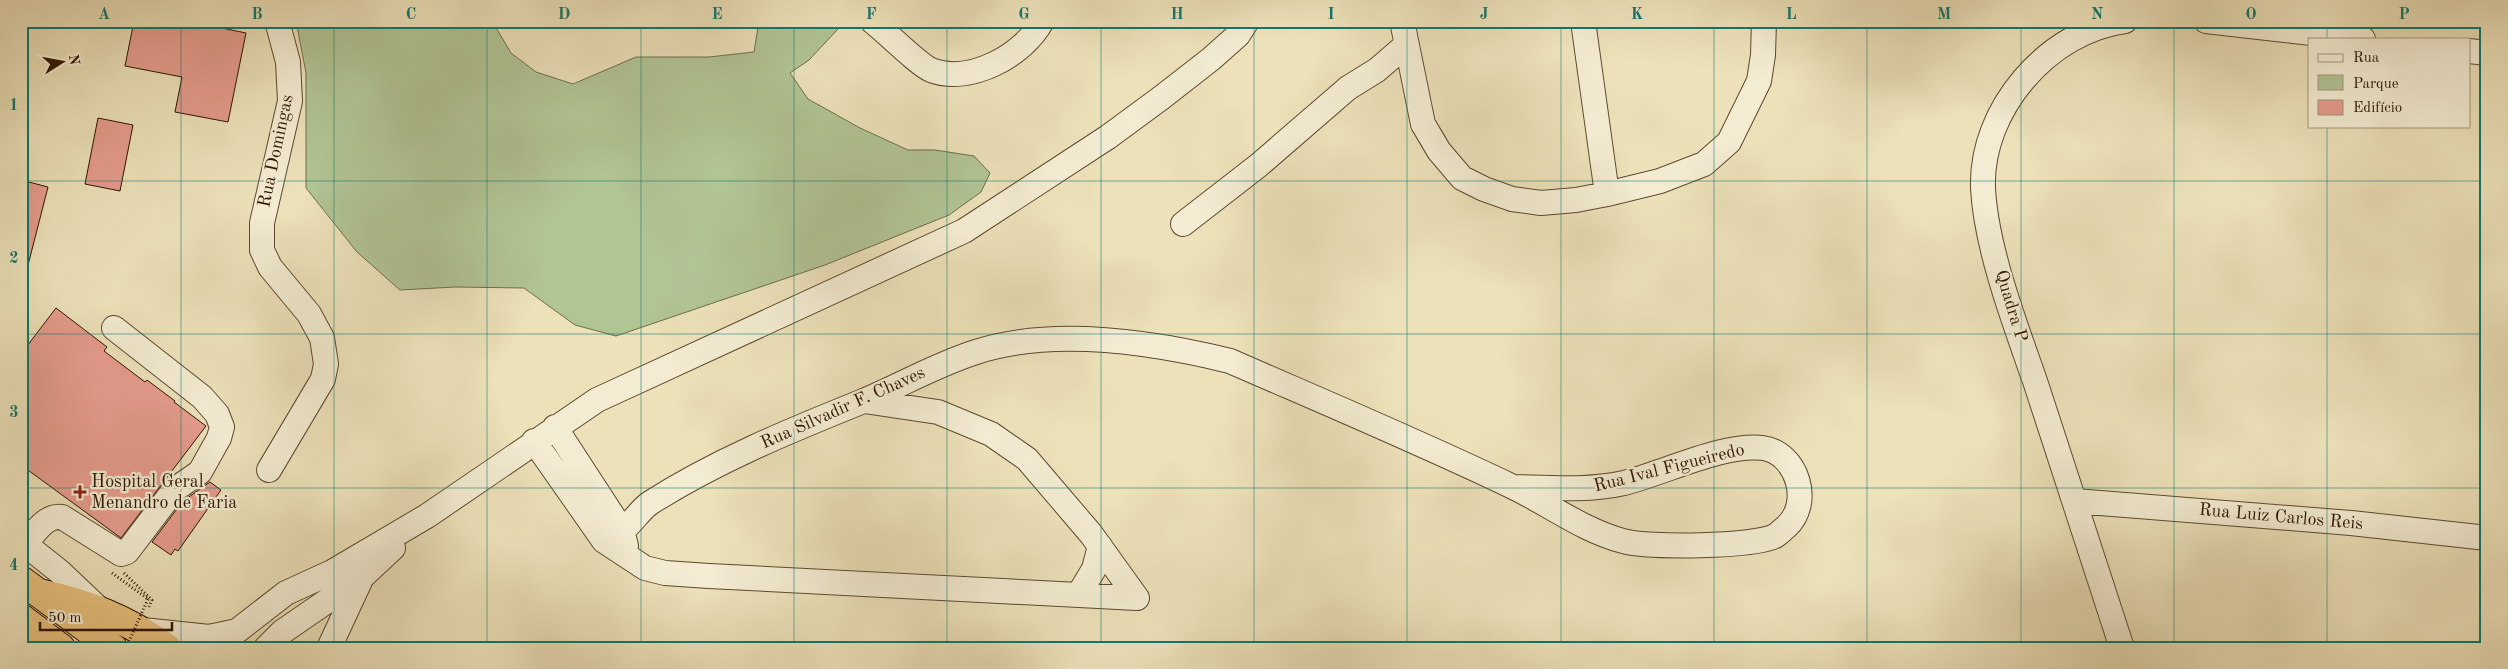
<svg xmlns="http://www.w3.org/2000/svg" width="2508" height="669" font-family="'Old Standard TT',serif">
	<rect width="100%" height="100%" fill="#ece1b9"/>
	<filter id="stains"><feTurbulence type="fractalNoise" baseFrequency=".004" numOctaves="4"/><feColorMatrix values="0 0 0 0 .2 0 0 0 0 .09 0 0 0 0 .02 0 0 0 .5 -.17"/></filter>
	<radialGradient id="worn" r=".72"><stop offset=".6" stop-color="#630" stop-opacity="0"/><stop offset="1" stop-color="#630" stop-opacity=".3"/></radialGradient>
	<path fill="#b1c494" stroke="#6f6d4a" d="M296 21H492L511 53 536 72 573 84 636 57H709L754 52 759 21H835L838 29 809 60 790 73 808 99 860 128 908 150H935L974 156 990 173 981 192 949 215 825 265 616 336 575 325 524 288 455 287 400 290 357 252 306 188V73Z"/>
	<path fill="#e59c8d" stroke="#2d1600" d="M134 21H223L222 28 246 33 228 122 175 112 182 77 125 66Z
		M98 118 133 125 120 191 85 184Z
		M21 180 48 187 26 273 21 272Z
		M56 308 107 347 104 351 145 382 147 380 175 401 174 402 206 426 121 538 21 465V354Z
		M210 482 221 490 178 551 175 549 171 555 152 542 183 501Z"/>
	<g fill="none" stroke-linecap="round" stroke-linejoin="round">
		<defs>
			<path id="minor" d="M872 21C886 32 919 65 931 70 970 85 1024 55 1042 21
				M1402 21 1423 124 1439 151 1462 178 1484 189 1512 199 1541 203 1576 200 1607 194 1660 181 1704 164 1729 142 1759 81 1763 55 1764 21
				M1583 21 1607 194
				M2206 21 2363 39
				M2469 51 2487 53
				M1183 224 1259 165 1348 88 1377 70 1406 45
				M864 401 938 412 991 434 1027 459 1091 534 1137 598
				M555 427 622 530 626 546
				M534 441 604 541 645 568 665 573 709 576 1137 598
				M269 470 323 379 326 364 322 338 309 314 270 267 262 250V223L290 101 288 62 277 21
				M2075 501 2351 523 2487 538
				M21 541 60 572 99 609
				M604 541C610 538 617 534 623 530 633 522 640 510 650 503 716 461 789 431 861 402 900 386 935 365 976 352 1053 327 1152 342 1230 361 1324 402 1419 442 1511 486 1549 504 1582 530 1623 541 1648 548 1753 547 1775 536 1779 534 1783 529 1786 527 1813 503 1797 453 1763 448 1724 443 1664 473 1624 483 1588 491 1551 488 1514 487
				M25 544C36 532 45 515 62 517L121 554 127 552 174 490 200 472 219 438 222 427 217 414 202 397 114 328
				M1079 594 1094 569 1100 546
				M143 630 209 637 237 631 286 593 332 572 427 516 597 400 964 231 1108 137 1161 98 1211 59 1238 35 1247 21
				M266 648 282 632 362 577 393 548
				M329 648 362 577
				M2122 648C2093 559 2064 470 2035 381 2015 324 1986 248 1983 188 1980 110 2048 31 2125 21"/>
			<path id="highway" d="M21 580 113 648
				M39 593C88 604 126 618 167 648
				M21 618 61 648"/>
		</defs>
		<use href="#minor" stroke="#5d492e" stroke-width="26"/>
		<use href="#highway" stroke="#2d1600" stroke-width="30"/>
		<path stroke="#2d1600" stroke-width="3" stroke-dasharray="1 2.5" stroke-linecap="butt" d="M112 573 148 599
			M124 573 152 600 148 609"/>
		<use href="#minor" stroke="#f3ecd2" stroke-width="24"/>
		<use href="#highway" stroke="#e6c07c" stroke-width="28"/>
		<path stroke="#2d1600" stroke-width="3" stroke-dasharray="1 2.5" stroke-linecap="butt" d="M126 648 148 599"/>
	</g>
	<path fill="none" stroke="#0f766e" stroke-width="1" stroke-opacity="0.55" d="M181 21V648M334 21V648M487 21V648M641 21V648M794 21V648M947 21V648M1101 21V648M1254 21V648M1407 21V648M1561 21V648M1714 21V648M1867 21V648M2021 21V648M2174 21V648M2327 21V39M2327 126V648M21 181H2487M21 334H2487M21 488H2487"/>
	<path fill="#8f2418" stroke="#f3ecd2" stroke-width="2" d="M77.5 484.5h5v5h5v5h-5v5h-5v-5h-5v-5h5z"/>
	<g text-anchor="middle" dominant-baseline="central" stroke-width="4.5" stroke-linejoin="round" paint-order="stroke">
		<g font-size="18" fill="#2d1600" stroke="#f3ecd2">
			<text transform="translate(276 151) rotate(-78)">Rua Domingas</text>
			<text transform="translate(2011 306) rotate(73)">Quadra P</text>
			<text transform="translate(843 408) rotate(-24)">Rua Silvadir F. Chaves</text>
			<text transform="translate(1669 468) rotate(-14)">Rua Ival Figueiredo</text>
			<text transform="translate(2281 517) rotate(5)">Rua Luiz Carlos Reis</text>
		</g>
		<g font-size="18" fill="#2d1600" stroke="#f3ecd2" text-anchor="start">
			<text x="91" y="482">Hospital Geral<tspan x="91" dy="21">Menandro de Faria</tspan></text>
		</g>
	</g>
	<rect width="2508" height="669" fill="none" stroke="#ece1b9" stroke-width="55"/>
	<rect x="2308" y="38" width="162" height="90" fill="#f3ecd2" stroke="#a4967e"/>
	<rect x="2318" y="54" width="25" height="8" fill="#f3ecd2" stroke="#a4967e"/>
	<text x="2353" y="62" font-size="15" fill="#2d1600">Rua</text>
	<rect x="2318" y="75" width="25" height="15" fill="#b1c494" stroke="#a4967e"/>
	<text x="2353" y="88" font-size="15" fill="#2d1600">Parque</text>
	<rect x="2318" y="100" width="25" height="15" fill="#e59c8d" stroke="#a4967e"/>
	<text x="2353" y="112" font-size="15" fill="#2d1600">Edifício</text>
	<g transform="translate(62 62) rotate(79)" stroke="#f3ecd2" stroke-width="4" paint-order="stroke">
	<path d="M0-4L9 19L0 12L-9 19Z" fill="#2d1600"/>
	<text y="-8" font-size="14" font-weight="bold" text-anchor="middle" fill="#2d1600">N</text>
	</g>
	<path d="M40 622v8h132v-8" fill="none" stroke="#2d1600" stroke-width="2.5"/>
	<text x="48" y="622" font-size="15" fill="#2d1600" stroke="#f3ecd2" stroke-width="4" paint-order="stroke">50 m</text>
	<rect x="28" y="28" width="2452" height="614" fill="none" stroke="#0f766e" stroke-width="2"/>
	<g font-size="16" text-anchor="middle" font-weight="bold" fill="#0f766e">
		<text x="104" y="19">A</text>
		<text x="257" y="19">B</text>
		<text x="411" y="19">C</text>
		<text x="564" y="19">D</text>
		<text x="717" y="19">E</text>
		<text x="871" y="19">F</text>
		<text x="1024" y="19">G</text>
		<text x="1177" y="19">H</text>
		<text x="1331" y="19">I</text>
		<text x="1484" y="19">J</text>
		<text x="1637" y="19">K</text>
		<text x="1791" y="19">L</text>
		<text x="1944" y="19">M</text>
		<text x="2097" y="19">N</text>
		<text x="2251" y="19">O</text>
		<text x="2404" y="19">P</text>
		<text x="14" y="110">1</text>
		<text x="14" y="263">2</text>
		<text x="14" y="417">3</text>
		<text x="14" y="570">4</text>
	</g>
	<rect width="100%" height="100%" filter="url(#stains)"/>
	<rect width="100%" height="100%" fill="url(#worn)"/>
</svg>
